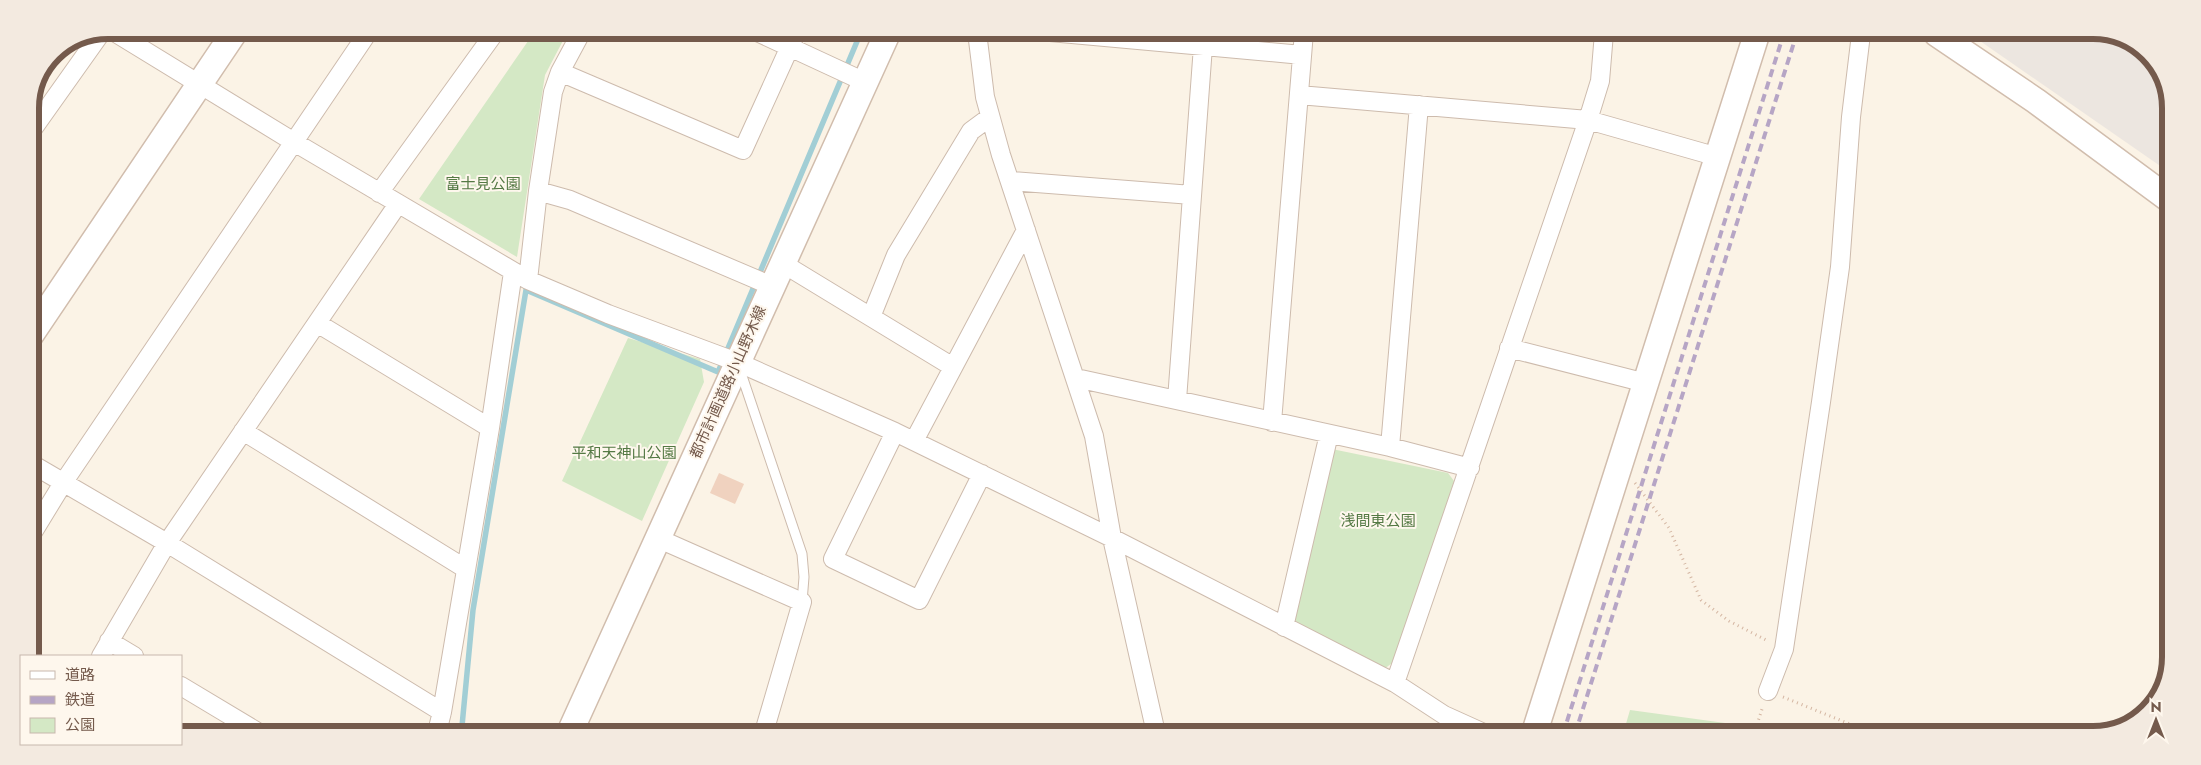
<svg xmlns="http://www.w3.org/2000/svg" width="2201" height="765" font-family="Jost,'Noto Sans JP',sans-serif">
	<rect width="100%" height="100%" fill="#fbf3e6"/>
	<path fill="#ece6e0" d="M1970 34H2118L2155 60 2171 102 2170 170H2166Z"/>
	<path fill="#d4e8c5" d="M535 31H568L545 75 517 257 419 199Z
		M628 338 700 359 704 382 642 521 562 481Z
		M1332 449 1448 473 1454 481 1395 661 1384 669 1295 621Z
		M1630 710 1784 731 1783 734H1623Z"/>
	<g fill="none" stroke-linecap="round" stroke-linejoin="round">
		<path stroke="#a2ced5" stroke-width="5.5" d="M460 732 462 726 473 610 526 290 718 372 861 32"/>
	</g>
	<path fill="#f0d2bf" d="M719 473 744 484 735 504 710 493Z"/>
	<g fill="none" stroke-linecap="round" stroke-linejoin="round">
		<defs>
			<path id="lane" d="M740 370 802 554 804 577 802 602"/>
			<path id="street" d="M111 30 294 142 528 280 608 314 737 362 895 432 1112 538 1395 683 1444 715 1486 734
				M755 31 865 82
				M977 32 985 97 1001 155 1094 436 1112 538 1156 733
				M1050 32 1302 55
				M560 72 743 150 797 31
				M1299 95 1588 120 1718 157
				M30 133 101 33
				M1011 181 1192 195
				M538 191 570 200 772 286
				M379 193 496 31
				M782 263 953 367
				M528 280 538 191 553 92 560 72 582 31
				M871 317 896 255 971 131 990 117
				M317 323 490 428
				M1509 348 1646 383
				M1076 378 1390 447 1470 468
				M1177 400 1203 46
				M1272 422 1304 32
				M243 431 466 569
				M895 432 833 559 919 600 982 474
				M914 441 1026 230
				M1390 447 1419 105
				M30 463 167 543 442 712
				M30 537 63 483 369 31
				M657 538 802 602 764 732
				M1284 627 1329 434
				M109 641 134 656
				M101 656 167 543 398 204
				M1395 683 1588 120 1600 81 1604 33
				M181 686 256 731
				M1768 691 1784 649 1821 402 1840 267 1851 117 1861 34
				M437 732 442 712 490 428 513 272"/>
			<path id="secondary" d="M1937 34 2036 101 2170 200
				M30 336 236 30
				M570 732 888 32
				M1534 734 1757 33"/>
		</defs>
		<use href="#lane" stroke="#cdbbad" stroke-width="11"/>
		<use href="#street" stroke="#cdbbad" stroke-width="20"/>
		<use href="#secondary" stroke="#d1bdad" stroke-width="28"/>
		<path stroke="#d4b6a2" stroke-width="3" stroke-dasharray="1 4" stroke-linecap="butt" d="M1635 483 1669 528 1701 600 1729 621 1768 641
			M1783 697 1877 735
			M1754 734 1763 706"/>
		<use href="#lane" stroke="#fff" stroke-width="9"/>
		<use href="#street" stroke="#fff" stroke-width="18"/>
		<use href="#secondary" stroke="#fff" stroke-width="25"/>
		<path stroke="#b6a5c5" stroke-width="4" stroke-dasharray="8 5" stroke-linecap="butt" d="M43 75 60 49
			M1563 734 1784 33
			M1575 734 1797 33"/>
	</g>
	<g text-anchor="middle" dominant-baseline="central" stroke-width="4" stroke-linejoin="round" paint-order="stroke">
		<g font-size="15" fill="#547944" stroke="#fef7ed">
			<text x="483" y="184">富士見公園</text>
			<text x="624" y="453">平和天神山公園</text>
			<text x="1378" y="521">浅間東公園</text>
		</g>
		<g font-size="15" fill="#745a4c" stroke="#fef7ed">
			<text transform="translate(728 382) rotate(-66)">都市計画道路小山野木線</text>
		</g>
	</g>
	<path d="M0 0H2201V765H0ZM108 39H2093A69 69 0 0 1 2162 108V657A69 69 0 0 1 2093 726H108A69 69 0 0 1 39 657V108A69 69 0 0 1 108 39Z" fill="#f3eae0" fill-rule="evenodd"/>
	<path fill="none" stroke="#745a4c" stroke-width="6" d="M108 39H2093A69 69 0 0 1 2162 108V657A69 69 0 0 1 2093 726H108A69 69 0 0 1 39 657V108A69 69 0 0 1 108 39Z"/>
	<rect x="20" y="655" width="162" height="90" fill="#fef7ed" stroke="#c7b8ad"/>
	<rect x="30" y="671" width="25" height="8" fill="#ffffff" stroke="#c7b8ad"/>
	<text x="65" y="680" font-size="15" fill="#745a4c">道路</text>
	<rect x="30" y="696" width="25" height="8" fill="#b6a5c5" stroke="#c7b8ad"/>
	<text x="65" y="705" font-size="15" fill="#745a4c">鉄道</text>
	<rect x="30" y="718" width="25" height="15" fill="#d4e8c5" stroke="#c7b8ad"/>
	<text x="65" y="730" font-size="15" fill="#745a4c">公園</text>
	<g transform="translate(2156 720)" stroke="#fef7ed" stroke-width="4" paint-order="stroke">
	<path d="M0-4L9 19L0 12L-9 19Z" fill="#745a4c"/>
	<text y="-8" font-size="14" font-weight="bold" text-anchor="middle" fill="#745a4c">N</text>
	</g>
</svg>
